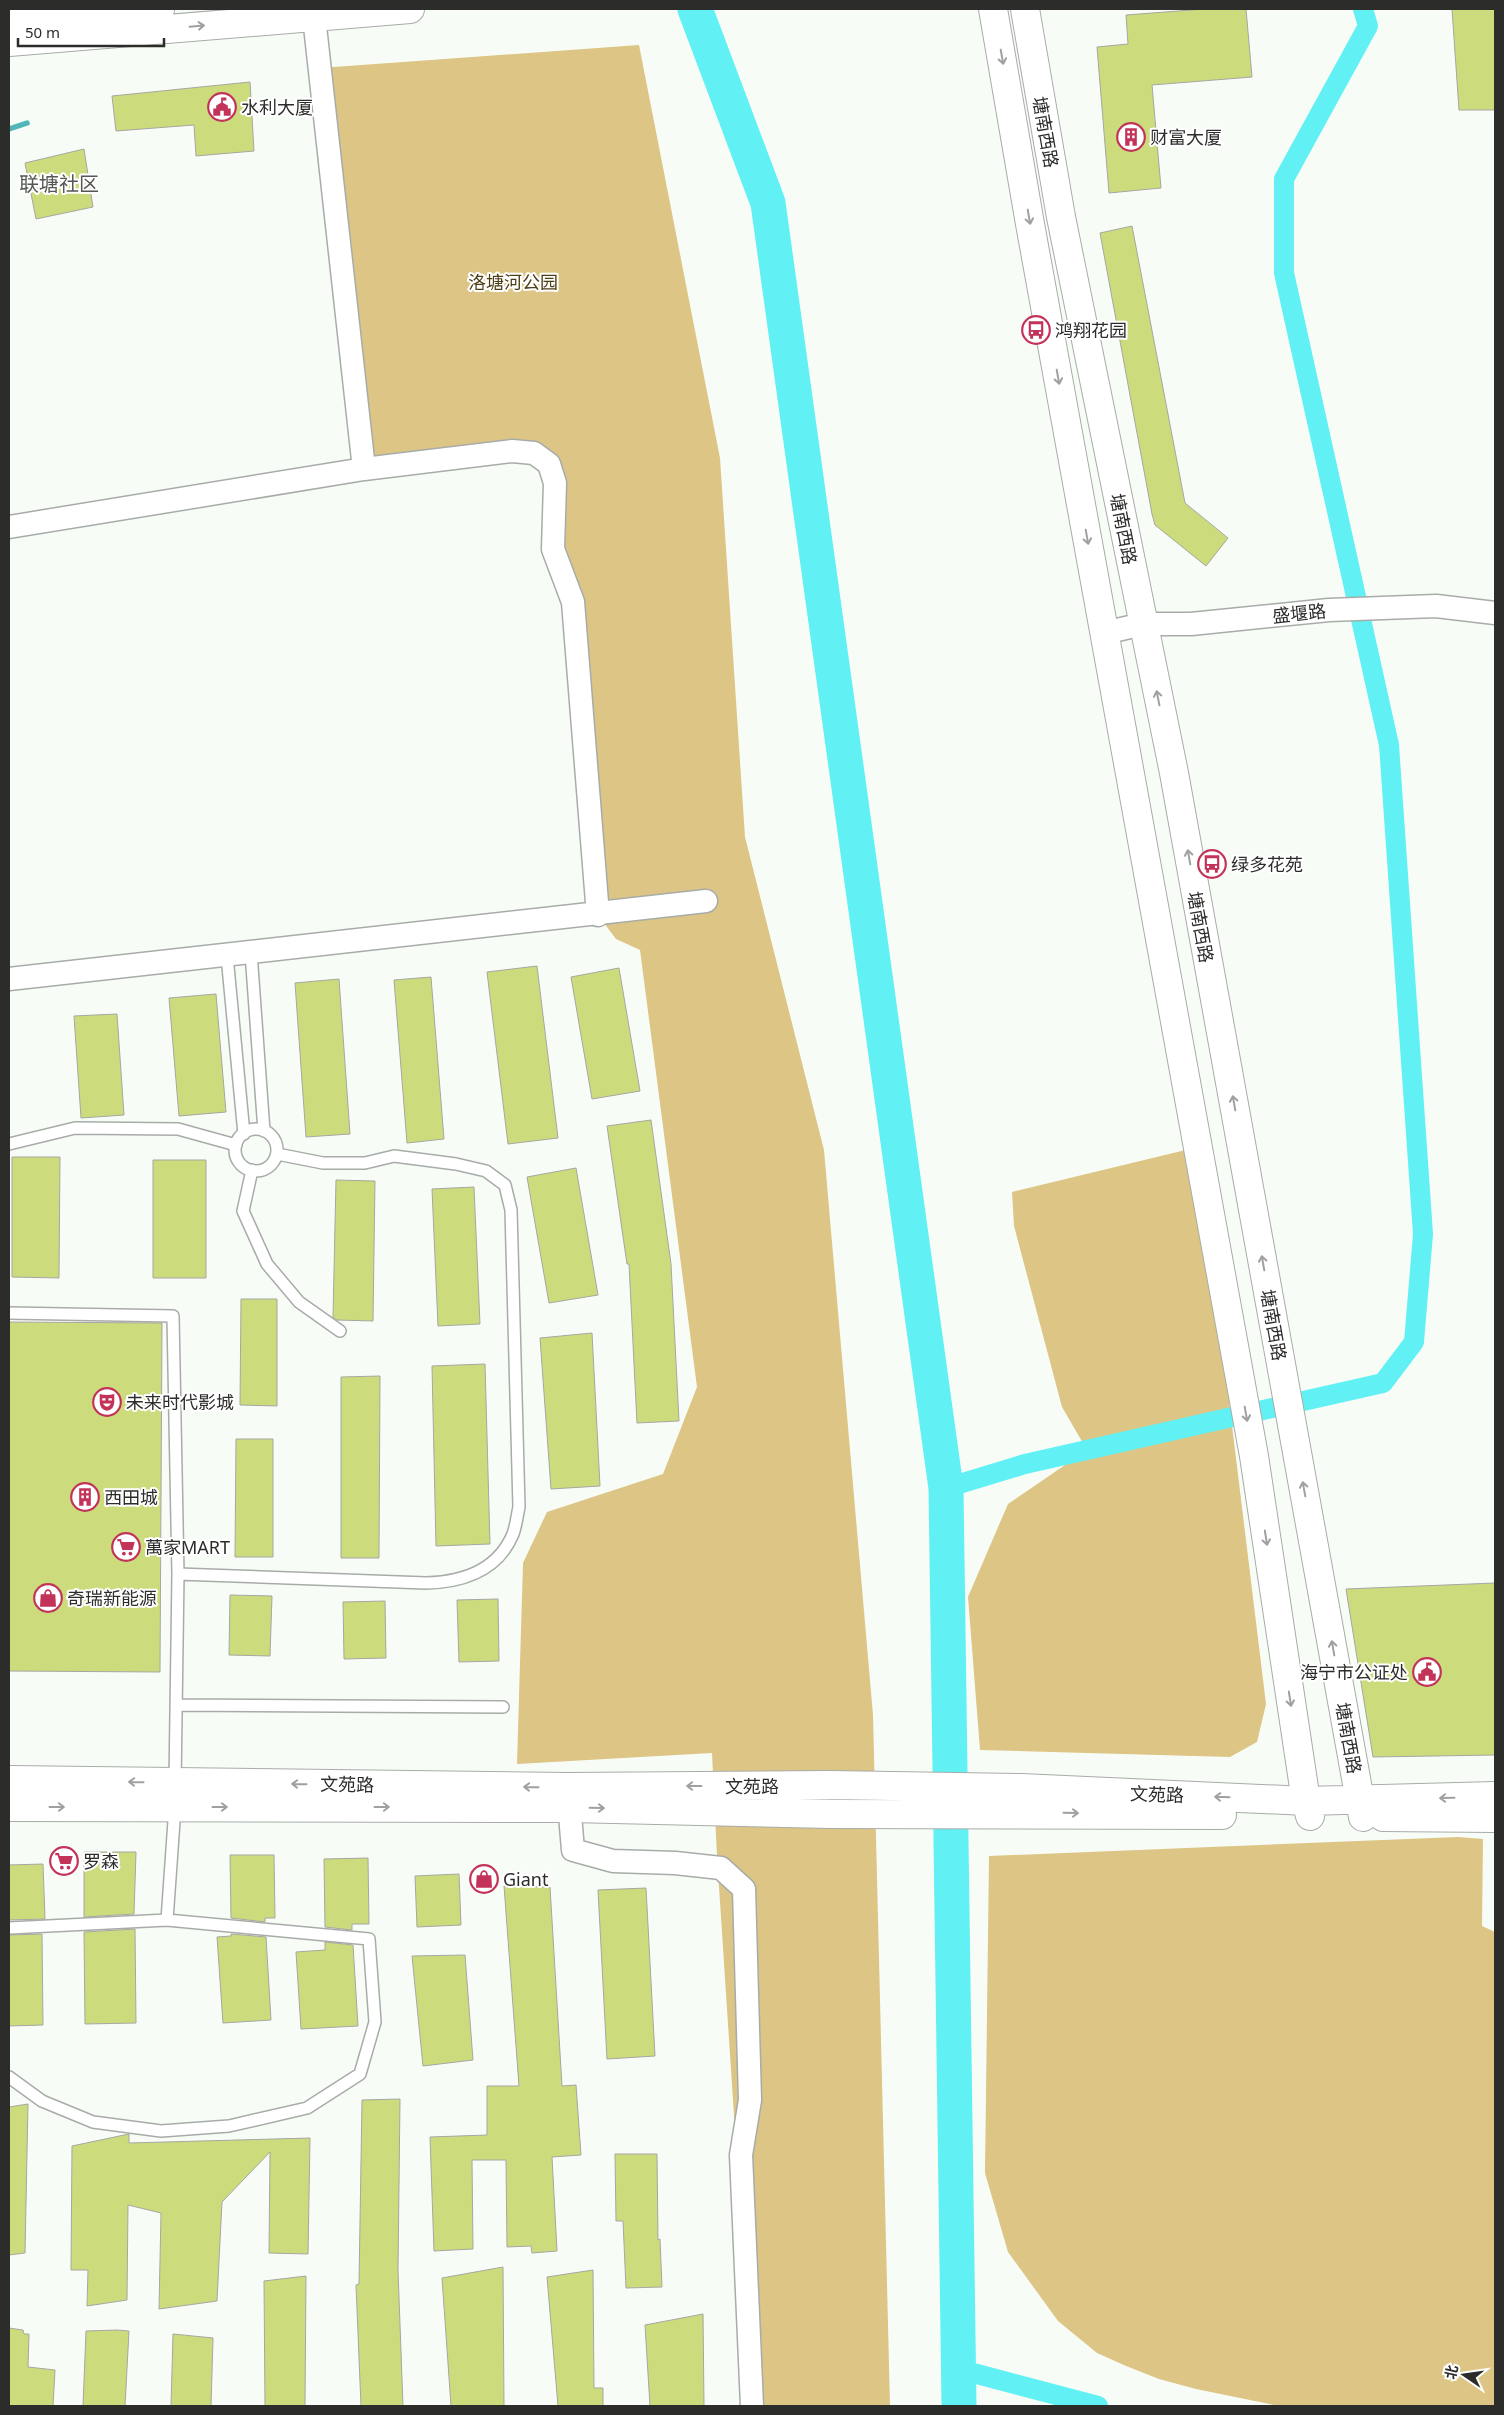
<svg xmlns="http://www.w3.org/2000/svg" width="1504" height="2415" font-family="'Noto Sans','Noto Sans SC',sans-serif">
	<rect width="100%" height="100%" fill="#f8fcf7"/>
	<path fill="#dcc585" d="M639 45 720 458 745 837 824 1150 873 1715 890 2406H753L717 1856 712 1753 517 1764 523 1563 547 1512 663 1474 697 1387 640 950 616 939 598 915 554 508 534 453 364 469 320 68Z
		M1198 1147 1266 1704 1257 1742 1230 1757 980 1750 968 1597 1008 1504 1087 1450 1062 1407 1014 1226 1012 1192Z
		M1458 1837 1483 1839 1482 1926 1495 1932V2406H1279L1196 2389 1159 2379 1126 2366 1097 2353 1058 2321 1008 2252 985 2173 989 1856Z"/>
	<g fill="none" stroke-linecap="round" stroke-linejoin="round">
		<path stroke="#51b6b8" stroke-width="5.5" d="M9 129 27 123"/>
		<path stroke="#61f1f4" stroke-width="20" d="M946 1488 1025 1464 1383 1383 1414 1342 1423 1234 1389 745 1284 273V179L1368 26 1363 9
			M958 2369 1098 2406"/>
		<path stroke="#61f1f4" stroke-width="35" d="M695 9 768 203 946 1488 959 2406"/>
	</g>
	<path fill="#ccdc7c" stroke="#a6a7a2" d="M1204 9H1246L1252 77 1152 85 1161 188 1109 193 1097 47 1128 44 1126 15Z
		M1452 9H1495V110H1459Z
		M250 82 254 151 196 156 194 125 116 131 112 96Z
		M84 149 93 207 36 219 25 163Z
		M1132 226 1185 503 1228 538 1206 566 1155 525 1152 514 1100 233Z
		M537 966 558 1138 508 1144 487 972Z
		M619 968 640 1091 592 1099 571 977Z
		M431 977 444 1139 407 1143 394 980Z
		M339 979 350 1134 306 1137 295 983Z
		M216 994 226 1112 179 1116 169 998Z
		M117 1014 124 1115 81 1118 74 1016Z
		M651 1120 671 1264 679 1421 637 1423 629 1264H627L607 1126Z
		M12 1157H60L59 1278 12 1277Z
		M153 1160H206V1278H153Z
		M576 1168 598 1295 549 1303 527 1177Z
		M336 1180 375 1181 373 1321 337 1320 333 1317Z
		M474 1187 480 1324 438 1326 432 1189Z
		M241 1299H277V1406L240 1405Z
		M9 1322 162 1323 160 1672 9 1671Z
		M592 1333 600 1486 551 1489 540 1338Z
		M485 1364 490 1544 436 1546 432 1366Z
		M380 1376 379 1558H341V1377Z
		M236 1439H273V1557H235Z
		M1495 1583V1755L1373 1757 1346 1589Z
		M230 1595 272 1596 270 1656 229 1655Z
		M498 1599 499 1661 459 1662 457 1600Z
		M385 1601 386 1658 344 1659 343 1602Z
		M84 1852H136L134 1914 84 1917Z
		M230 1855H274L275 1918H265V1922L231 1918Z
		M368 1858 369 1924H352V1930L325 1927 324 1859Z
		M43 1864 45 1919 9 1920V1865Z
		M459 1874 461 1925 417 1927 415 1876Z
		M504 1886 550 1887 562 2086 576 2085 581 2155 552 2157 557 2251 532 2253 531 2246 507 2247 506 2160H472L473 2249 434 2251 430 2137 487 2135V2086H519Z
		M646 1888 655 2056 607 2059 598 1890Z
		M135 1929 136 2023 85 2024 84 1932Z
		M42 1934 43 2025 9 2026V1935Z
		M231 1934 266 1937 271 2020 223 2023 217 1937 231 1936Z
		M325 1942 353 1945 358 2026 301 2029 296 1952 325 1950Z
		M465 1955 473 2060 423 2066 412 1956Z
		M400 2099 398 2270 403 2406H361L356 2285 359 2284 362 2100Z
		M28 2104 25 2253 9 2255V2107Z
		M129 2134V2143L310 2138 308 2254 269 2253 270 2152 222 2202 217 2301 159 2309 161 2213 128 2205 127 2300 87 2306 88 2270H71L72 2146Z
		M615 2154H657L658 2240 660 2239 662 2287 626 2288 623 2221H616Z
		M503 2267 504 2406H451L442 2278Z
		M593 2270 594 2388H603V2406H558L547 2277Z
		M306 2276 305 2406H265L264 2281Z
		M703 2314 704 2406H650L645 2325Z
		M9 2328 23 2330 24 2334H29L28 2367 55 2370 53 2406H9Z
		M117 2330 129 2331 125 2406H83L86 2331Z
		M173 2334 213 2338 211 2406H171Z"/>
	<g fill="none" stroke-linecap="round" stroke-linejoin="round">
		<defs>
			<path id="service" d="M251 953 264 1131
				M227 956 244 1134
				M235 1150a21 21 0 1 1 42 0a21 21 0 1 1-42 0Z
				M9 1144 75 1128 178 1129 236 1145
				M252 1170 243 1211 267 1264 299 1302 340 1331
				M9 1313 173 1316 178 1574 175 1783
				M178 1574 426 1583C463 1582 498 1570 513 1534 516 1526 517 1516 519 1507L511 1210 505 1185 486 1171 456 1164 394 1156 365 1163H323L277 1154
				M176 1705 503 1707
				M167 1920 175 1807
				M9 1928 167 1920 369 1939 375 2022 360 2074 307 2108 229 2126 161 2131 93 2122 42 2101 9 2077"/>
			<path id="minor" d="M314 17 364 469
				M9 527 364 469 512 451 534 453 549 464 555 483 553 549 573 602 598 915
				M1104 633 1143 624H1191L1329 610 1436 606 1495 613
				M9 979 706 901
				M568 1791 573 1850 613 1861 675 1863 721 1868 744 1889 750 2100 741 2155 752 2406"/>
			<path id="secondary" d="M993 9 1030 224 1254 1456 1306 1801 1310 1816
				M1025 9 1061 217 1174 773 1363 1817
				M9 1780 568 1787 830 1785 1021 1788 1306 1801 1495 1796
				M9 1807 570 1808 831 1814 1222 1815
				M1383 1817 1495 1818"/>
			<path id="primary" d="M9 20 160 9
				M9 42 410 9"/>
		</defs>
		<use href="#service" stroke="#a8aca8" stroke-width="14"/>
		<use href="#minor" stroke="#a8aca8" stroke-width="25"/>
		<use href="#secondary" stroke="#a8aca8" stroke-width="30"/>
		<use href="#primary" stroke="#a8aca8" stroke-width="30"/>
		<use href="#service" stroke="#fff" stroke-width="11"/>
		<use href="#minor" stroke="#fff" stroke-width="22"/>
		<use href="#secondary" stroke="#fff" stroke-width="28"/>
		<use href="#primary" stroke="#fff" stroke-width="28"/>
	</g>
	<defs><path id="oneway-shaft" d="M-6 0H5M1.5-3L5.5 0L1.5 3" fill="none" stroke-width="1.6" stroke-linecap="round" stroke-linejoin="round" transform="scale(1.25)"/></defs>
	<g stroke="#a0a0a0">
		<use href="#oneway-shaft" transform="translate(197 26) rotate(-5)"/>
		<use href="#oneway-shaft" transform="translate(1002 57) rotate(80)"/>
		<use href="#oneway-shaft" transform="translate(1029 217) rotate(80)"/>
		<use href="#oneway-shaft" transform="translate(1058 377) rotate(80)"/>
		<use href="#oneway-shaft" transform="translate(1087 537) rotate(80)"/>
		<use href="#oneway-shaft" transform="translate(1158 698) rotate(-101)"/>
		<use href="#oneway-shaft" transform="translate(1189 857) rotate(-100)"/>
		<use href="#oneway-shaft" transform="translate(1234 1103) rotate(-100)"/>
		<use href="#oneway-shaft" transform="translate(1263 1263) rotate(-100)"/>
		<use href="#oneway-shaft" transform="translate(1246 1414) rotate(80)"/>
		<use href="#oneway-shaft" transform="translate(1304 1489) rotate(-100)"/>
		<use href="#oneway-shaft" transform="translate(1266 1538) rotate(81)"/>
		<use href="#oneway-shaft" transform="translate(1333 1648) rotate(-100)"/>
		<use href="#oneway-shaft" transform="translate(1290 1699) rotate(81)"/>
		<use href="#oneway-shaft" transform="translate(136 1782) rotate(-179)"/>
		<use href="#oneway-shaft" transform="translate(299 1784) rotate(-179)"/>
		<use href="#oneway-shaft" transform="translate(694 1786) rotate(180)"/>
		<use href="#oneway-shaft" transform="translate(531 1787) rotate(-179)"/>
		<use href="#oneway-shaft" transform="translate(1222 1797) rotate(-178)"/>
		<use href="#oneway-shaft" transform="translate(1447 1798) rotate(179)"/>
		<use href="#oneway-shaft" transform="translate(57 1807)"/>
		<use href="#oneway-shaft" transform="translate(220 1807)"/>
		<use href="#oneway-shaft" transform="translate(382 1807)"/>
		<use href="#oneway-shaft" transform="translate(597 1808) rotate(1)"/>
		<use href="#oneway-shaft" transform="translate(1071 1813) rotate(1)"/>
	</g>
	<defs>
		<symbol id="civic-ring" viewBox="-11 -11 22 22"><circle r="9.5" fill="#fff" stroke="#c33359" stroke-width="1.5"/><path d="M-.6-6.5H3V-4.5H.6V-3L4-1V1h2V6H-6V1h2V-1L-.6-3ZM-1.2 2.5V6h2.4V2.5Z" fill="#c33359"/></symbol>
		<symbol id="building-ring" viewBox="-11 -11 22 22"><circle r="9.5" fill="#fff" stroke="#c33359" stroke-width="1.5"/><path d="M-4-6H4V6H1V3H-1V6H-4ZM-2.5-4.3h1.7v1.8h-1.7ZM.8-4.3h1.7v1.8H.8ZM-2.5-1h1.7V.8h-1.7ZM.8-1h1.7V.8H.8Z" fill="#c33359"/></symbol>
		<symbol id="bus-ring" viewBox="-11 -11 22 22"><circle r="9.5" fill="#fff" stroke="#c33359" stroke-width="1.5"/><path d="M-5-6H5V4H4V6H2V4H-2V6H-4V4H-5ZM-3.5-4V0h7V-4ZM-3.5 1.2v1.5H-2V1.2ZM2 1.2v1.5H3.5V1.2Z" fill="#c33359"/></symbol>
		<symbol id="theatre-ring" viewBox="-11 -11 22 22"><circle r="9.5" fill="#fff" stroke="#c33359" stroke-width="1.5"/><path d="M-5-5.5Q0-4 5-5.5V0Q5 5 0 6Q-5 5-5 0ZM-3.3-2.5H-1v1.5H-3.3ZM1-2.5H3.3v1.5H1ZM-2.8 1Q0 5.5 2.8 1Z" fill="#c33359"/></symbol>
		<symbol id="supermarket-ring" viewBox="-11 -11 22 22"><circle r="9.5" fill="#fff" stroke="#c33359" stroke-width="1.5"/><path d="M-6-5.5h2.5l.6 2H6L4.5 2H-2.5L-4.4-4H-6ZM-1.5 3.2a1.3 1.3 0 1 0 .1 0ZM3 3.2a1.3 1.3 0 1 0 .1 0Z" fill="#c33359"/></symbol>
		<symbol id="shop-ring" viewBox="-11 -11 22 22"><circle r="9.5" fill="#fff" stroke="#c33359" stroke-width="1.5"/><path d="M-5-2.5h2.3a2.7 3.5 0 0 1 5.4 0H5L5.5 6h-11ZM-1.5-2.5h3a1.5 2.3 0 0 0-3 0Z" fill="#c33359"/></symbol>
	</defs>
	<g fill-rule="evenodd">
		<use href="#civic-ring" x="206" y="91" width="32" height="32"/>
		<use href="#building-ring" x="1115" y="121" width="32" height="32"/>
		<use href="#bus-ring" x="1020" y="314" width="32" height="32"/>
		<use href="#bus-ring" x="1196" y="848" width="32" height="32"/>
		<use href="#theatre-ring" x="91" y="1386" width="32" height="32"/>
		<use href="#building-ring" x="69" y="1481" width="32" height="32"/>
		<use href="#supermarket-ring" x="110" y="1531" width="32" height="32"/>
		<use href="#shop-ring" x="32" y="1582" width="32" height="32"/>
		<use href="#civic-ring" x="1411" y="1656" width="32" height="32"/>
		<use href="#supermarket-ring" x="48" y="1845" width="32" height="32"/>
		<use href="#shop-ring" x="468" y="1863" width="32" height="32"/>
	</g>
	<g text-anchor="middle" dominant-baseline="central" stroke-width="4" stroke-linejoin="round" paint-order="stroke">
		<g font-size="18" fill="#2c2d2b" stroke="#fff" text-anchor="start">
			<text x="241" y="107">水利大厦</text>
			<text x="1150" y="137">财富大厦</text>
			<text x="1055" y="330">鸿翔花园</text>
			<text x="1231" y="864">绿多花苑</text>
			<text x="126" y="1402">未来时代影城</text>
			<text x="104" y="1497">西田城</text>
			<text x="145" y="1547">萬家MART</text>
			<text x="67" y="1598">奇瑞新能源</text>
			<text x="1408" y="1672" text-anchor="end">海宁市公证处</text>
			<text x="83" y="1861">罗森</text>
			<text x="503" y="1879">Giant</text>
		</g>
		<g font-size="18" fill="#2c2d2b" stroke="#fff">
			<text transform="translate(1046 132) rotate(80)">塘南西路</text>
			<text transform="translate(1124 529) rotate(79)">塘南西路</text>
			<text transform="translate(1299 613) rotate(-6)">盛堰路</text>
			<text transform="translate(1201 927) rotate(80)">塘南西路</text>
			<text transform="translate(1274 1325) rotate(80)">塘南西路</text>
			<text transform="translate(1349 1738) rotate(80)">塘南西路</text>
			<text transform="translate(347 1784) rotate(1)">文苑路</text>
			<text x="752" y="1786">文苑路</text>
			<text transform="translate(1157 1794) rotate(2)">文苑路</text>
		</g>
		<g font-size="18" fill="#4c3e15" stroke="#fff">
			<text x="513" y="282">洛塘河公园</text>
		</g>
		<g font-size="20" fill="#545754" stroke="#fff">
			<text x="59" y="183">联塘社区</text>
		</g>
	</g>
	<rect width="1504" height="2415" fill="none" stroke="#2c2d2b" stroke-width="20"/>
	<g transform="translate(1464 2375) rotate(283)" stroke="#ffffff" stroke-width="4" paint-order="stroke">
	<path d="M0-4L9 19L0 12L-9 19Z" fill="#2c2d2b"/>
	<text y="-8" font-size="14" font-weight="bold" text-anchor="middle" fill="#2c2d2b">北</text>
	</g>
	<path d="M18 38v8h146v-8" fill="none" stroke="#2c2d2b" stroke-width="2.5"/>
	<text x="25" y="38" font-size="15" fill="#2c2d2b" stroke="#ffffff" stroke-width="4" paint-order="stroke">50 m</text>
</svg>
